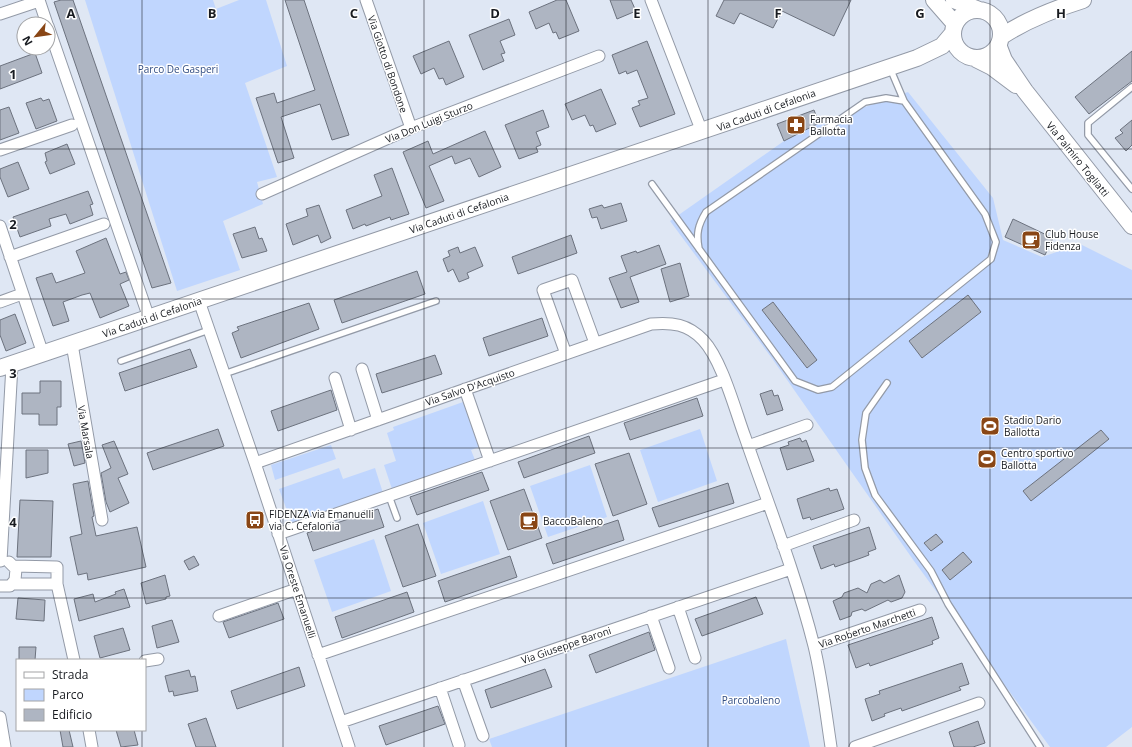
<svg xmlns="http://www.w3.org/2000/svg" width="1132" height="747" font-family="'Open Sans',sans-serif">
	<rect width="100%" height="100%" fill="#dfe7f4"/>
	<path fill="#c0d6fe" d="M85 0H213L216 9 239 0H266L287 66 245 83 277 177 257 182 263 204 223 221 240 270 177 291Z
		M908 92 993 198 1003 240 1042 257 1080 244 1132 270V727L1106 747H1050L914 561 771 357 670 221 784 141 819 123Z
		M463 402 479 447 471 450 475 460 392 489 384 465 396 461 387 433 394 430 393 427Z
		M700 429 717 481 658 502 640 450Z
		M331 445 336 459 275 480 271 465Z
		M590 465 607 517 548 537 530 486Z
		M339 468 343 479 375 468 383 493 292 524 279 489Z
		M483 501 500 554 441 574 423 523Z
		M374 539 391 591 332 612 314 560Z
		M786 639 810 747H492L489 739Z"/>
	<path fill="#aeb5c2" stroke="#6c727e" d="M61 0H73L171 283 152 288 54 2Z
		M285 0H304L349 135 332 140 320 104 281 117 294 158 278 163 256 98 274 93 277 103 315 90Z
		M557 0H566L579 31 559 39 556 32 553 33 549 23 536 29 529 12Z
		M610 0H631L636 11 617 19Z
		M724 0H851L834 36 782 11 773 28 740 13 734 24 716 16Z
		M509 19 515 35 500 41 505 53 501 54 504 61 483 70 469 35Z
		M449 41 464 77 446 85 443 78 439 79 434 68 421 74 413 56Z
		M647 41 675 114 640 127 632 108 640 105 638 101 648 98 637 70 627 74 626 71 619 74 612 55Z
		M1132 51V81L1089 114 1075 97Z
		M35 53 42 73 0 89V66Z
		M601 89 616 124 596 132 593 125 590 126 585 115 572 120 565 104Z
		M41 98 43 101 49 99 57 121 36 129 26 103Z
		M9 107 19 133 0 140V110Z
		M543 110 549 127 536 132 541 145 536 147 538 152 519 159 505 125Z
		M814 110 819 123 784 141 777 124Z
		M1132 120V145L1126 151 1115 138 1123 133 1120 130Z
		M485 131 501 167 479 177 470 158 455 164 452 156 429 166 444 201 426 208 403 152 428 141 433 154Z
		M67 144 75 164 50 174 45 162 47 161 45 153Z
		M18 162 29 189 8 197 0 177V169Z
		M392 168 409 214 391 220 390 217 366 226 365 224 353 229 346 210 382 196 374 175Z
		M88 191 93 204 90 205 93 215 70 224 66 214 49 219 51 226 20 237 13 217Z
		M621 203 627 221 601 229 597 217 592 218 589 209 602 205 604 208Z
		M319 205 331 238 321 243 318 235 293 245 286 224 308 216 306 209Z
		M1013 219 1053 238 1045 255 1005 237Z
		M255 227 259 239 262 238 267 251 242 258 233 234Z
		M571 235 577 253 518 274 512 257Z
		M106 238 120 274 126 272 129 280 120 284 129 306 100 318 90 293 82 295 63 302 69 321 53 326 36 278 52 273 56 283 85 273 76 251Z
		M659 245 666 264 630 277 639 302 621 308 609 278 627 272 621 256 636 251 637 253Z
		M458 247 460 253 475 247 483 266 467 273 469 278 459 282 453 269 448 272 443 259 450 256 448 251Z
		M680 263 689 296 670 302 661 269Z
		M417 271 425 294 342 323 334 300Z
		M968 295 981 312 922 358 909 341Z
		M773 302 817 360 807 368 762 310Z
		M309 303 319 329 241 358 232 333 239 330 237 327Z
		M15 314 26 343 6 351 0 335V320Z
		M542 318 548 336 489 356 483 338Z
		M190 349 197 367 125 391 119 373Z
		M435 355 442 374 382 393 376 374Z
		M40 381H61V407H57V425H39V414H22V393H40Z
		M331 390 337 410 278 431 271 411Z
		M772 390 774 396 778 395 783 410 767 415 760 394Z
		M697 398 703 416 630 440 624 423Z
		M218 429 224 446 153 470 147 453Z
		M1101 430 1109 439 1031 501 1023 491Z
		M589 436 595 453 524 478 518 462Z
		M800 438 802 442 806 440 814 461 787 470 780 448 789 445 788 442Z
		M81 441 85 463 74 466 68 444Z
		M114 441 128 474 118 478 129 503 110 512 106 502 101 473 111 468 102 445Z
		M26 450H48V473L26 478Z
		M629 453 647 504 613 516 595 464Z
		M482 472 489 490 417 515 410 497Z
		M88 481 94 516 92 517 96 536 137 527 146 567 88 580 87 573 78 575 70 537 82 534 73 484Z
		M728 483 734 503 659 527 652 508Z
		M829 488 830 491 837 489 844 509 811 520 810 517 803 519 797 499Z
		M524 489 542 538 508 550 490 501Z
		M20 500 53 501 51 557H17Z
		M378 509 384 527 313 551 307 533Z
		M618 520 624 540 553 564 546 544Z
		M418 524 436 576 403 587 385 536Z
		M869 527 876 549 868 552 869 555 861 558 835 567 834 564 821 569 813 546Z
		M936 534 943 542 931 551 924 543Z
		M963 552 972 562 950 580 942 570Z
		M194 556 199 565 189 570 184 561Z
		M510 556 517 577 445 602 438 581Z
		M165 575 170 596 166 597V599L146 604 141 583Z
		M899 575 905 592 902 598 891 602 888 600 865 611 862 609 852 612 851 616 840 620 833 601 842 597 844 593 858 588 867 593 871 584 880 580 884 583Z
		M124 589 130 607 79 621 74 599 93 594 95 602 116 594 115 592Z
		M407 592 414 612 342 638 335 617Z
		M756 597 763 614 702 636 695 619Z
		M18 598 45 600 44 621 16 619Z
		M278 603 284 619 229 638 223 622Z
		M932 617 939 638 932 641 933 644 870 666 869 663 856 668 848 645Z
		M172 620 179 642 157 648 152 626Z
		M123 628 130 650 100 658 94 636Z
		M649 632 655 650 596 673 589 655Z
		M19 647H36L35 660H19Z
		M962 663 969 684 959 687 961 690 902 711 901 708 884 714 885 716 872 721 865 699 880 694 879 691Z
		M299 667 305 686 237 709 231 691Z
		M545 669 552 687 491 708 485 690Z
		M189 670 191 677 195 676 198 691 174 696 173 691 169 692 165 676Z
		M438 706 445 724 386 745 379 726Z
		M206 718 216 747H196L188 724Z
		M978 721 985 743 973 747H954L949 732Z
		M60 730H69L73 747H63Z
		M116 730H134L138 745 121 747Z"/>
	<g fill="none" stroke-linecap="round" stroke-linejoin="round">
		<defs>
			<path id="lane" d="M890 68 904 101
				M1132 87 1088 123V135L1132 189
				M652 184 795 381 818 390 832 387 991 259 996 242 985 214 904 101 886 98 865 102 706 212C698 225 696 234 699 249
				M121 361 209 330
				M224 374 436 301
				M887 383 866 413 862 440 865 468 875 495 931 571 948 604 1040 747
				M389 496 397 518"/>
			<path id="street" d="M39 0 47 24
				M366 0 411 128
				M651 0 702 132
				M0 14 39 1
				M48 26 149 318
				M0 150 72 125
				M262 194 411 128 599 56
				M0 226 43 354
				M10 257 104 224
				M199 301 255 463 349 747
				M0 302 22 294
				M72 344 102 520
				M566 354 543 290 572 280 595 343
				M362 369 378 420
				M335 378 351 430
				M465 389 490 461
				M748 446 807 425
				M255 463 651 324C672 322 688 324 703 340 722 360 735 410 745 437 769 506 796 575 814 646 822 679 826 714 831 747
				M278 534 724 380
				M783 546 854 520
				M1 561 12 365
				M14 566 57 567V584L74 660
				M13 584H57
				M0 586H10L15 580 16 569 9 562
				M678 607 695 658
				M219 616 297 589
				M651 616 669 668
				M814 646 920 610
				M318 655 768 503
				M145 661 158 659
				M463 680 483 736
				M440 688 459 745
				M0 717 5 747
				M341 722 791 569
				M89 730 92 747
				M855 747 979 703"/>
			<path id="secondary" d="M934 0 955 24
				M954 0 979 10
				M953 34a24 24 0 1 1 48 0a24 24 0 1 1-48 0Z
				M1002 36C1028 19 1054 9 1083 0
				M999 47 1004 60 1025 91 1132 226
				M976 59 992 67 1016 85
				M0 368 917 58 942 46 953 33"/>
		</defs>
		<use href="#lane" stroke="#939aa7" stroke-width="8"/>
		<use href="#street" stroke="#939aa7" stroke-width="13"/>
		<use href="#secondary" stroke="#939aa7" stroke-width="18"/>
		<use href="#lane" stroke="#fff" stroke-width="5.5"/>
		<use href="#street" stroke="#fff" stroke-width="11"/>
		<use href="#secondary" stroke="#fff" stroke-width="16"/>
	</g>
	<path fill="none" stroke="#181b20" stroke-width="1" stroke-opacity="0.55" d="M142 0V660M283 0V747M424 0V747M566 0V747M708 0V747M849 0V747M990 0V747M0 149H1132M0 299H1132M0 448H1132M0 598H1132M142 730V747"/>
	<defs>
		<symbol id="pharmacy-square" viewBox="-11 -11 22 22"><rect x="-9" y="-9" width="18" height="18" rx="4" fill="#894615" stroke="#fff"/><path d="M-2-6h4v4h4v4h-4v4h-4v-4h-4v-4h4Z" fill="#fff"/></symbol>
		<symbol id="cafe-square" viewBox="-11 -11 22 22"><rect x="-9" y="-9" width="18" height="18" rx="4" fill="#894615" stroke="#fff"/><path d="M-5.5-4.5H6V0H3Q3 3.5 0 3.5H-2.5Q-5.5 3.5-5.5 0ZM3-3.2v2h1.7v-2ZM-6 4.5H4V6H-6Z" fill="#fff"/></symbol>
		<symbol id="stadium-square" viewBox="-11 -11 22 22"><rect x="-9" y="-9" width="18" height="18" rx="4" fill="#894615" stroke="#fff"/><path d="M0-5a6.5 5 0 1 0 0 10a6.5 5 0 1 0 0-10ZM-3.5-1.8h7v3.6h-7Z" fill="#fff"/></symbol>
		<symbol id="bus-square" viewBox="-11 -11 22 22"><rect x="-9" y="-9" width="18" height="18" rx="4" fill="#894615" stroke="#fff"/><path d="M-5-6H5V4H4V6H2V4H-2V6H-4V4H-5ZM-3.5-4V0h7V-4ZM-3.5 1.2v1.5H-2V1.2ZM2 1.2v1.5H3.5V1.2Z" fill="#fff"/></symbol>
	</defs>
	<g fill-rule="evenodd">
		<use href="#pharmacy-square" x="785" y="114" width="22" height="22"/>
		<use href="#cafe-square" x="1020" y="229" width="22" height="22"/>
		<use href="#stadium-square" x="979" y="415" width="22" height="22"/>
		<use href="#stadium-square" x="976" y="448" width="22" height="22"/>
		<use href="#bus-square" x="244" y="509" width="22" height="22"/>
		<use href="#cafe-square" x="518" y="510" width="22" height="22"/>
	</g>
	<g text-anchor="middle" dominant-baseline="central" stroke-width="3" stroke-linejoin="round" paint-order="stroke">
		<g font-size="10" fill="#181b20" stroke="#fff">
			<text transform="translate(388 64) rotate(71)">Via Giotto di Bondone</text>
			<text transform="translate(766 110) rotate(-20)">Via Caduti di Cefalonia</text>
			<text transform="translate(429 122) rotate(-22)">Via Don Luigi Sturzo</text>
			<text transform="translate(1078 159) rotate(51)">Via Palmiro Togliatti</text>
			<text transform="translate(459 213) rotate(-19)">Via Caduti di Cefalonia</text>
			<text transform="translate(152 317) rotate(-19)">Via Caduti di Cefalonia</text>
			<text transform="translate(470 387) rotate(-19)">Via Salvo D'Acquisto</text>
			<text transform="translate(86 432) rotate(80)">Via Marsala</text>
			<text transform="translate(298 592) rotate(72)">Via Oreste Emanuelli</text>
			<text transform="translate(867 628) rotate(-19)">Via Roberto Marchetti</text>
			<text transform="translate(566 645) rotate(-19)">Via Giuseppe Baroni</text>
		</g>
		<g font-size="10" fill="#314d83" stroke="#fff">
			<text x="178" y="69">Parco De Gasperi</text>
			<text x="751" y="700">Parcobaleno</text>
		</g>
		<g font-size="10" fill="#181b20" stroke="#fff" text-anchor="start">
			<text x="810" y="119">Farmacia<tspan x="810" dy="12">Ballotta</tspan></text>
			<text x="1045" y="234">Club House<tspan x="1045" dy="12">Fidenza</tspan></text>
			<text x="1004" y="420">Stadio Dario<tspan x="1004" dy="12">Ballotta</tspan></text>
			<text x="1001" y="453">Centro sportivo<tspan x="1001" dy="12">Ballotta</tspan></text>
			<text x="269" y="514">FIDENZA via Emanuelli<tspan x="269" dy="12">via C. Cefalonia</tspan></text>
			<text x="543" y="521">BaccoBaleno</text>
		</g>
	</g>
	<g font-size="13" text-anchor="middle" font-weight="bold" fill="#181b20" stroke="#fff" stroke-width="3" stroke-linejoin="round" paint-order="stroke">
		<text x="71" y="18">A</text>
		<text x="212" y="18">B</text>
		<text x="354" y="18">C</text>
		<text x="495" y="18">D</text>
		<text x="637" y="18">E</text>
		<text x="778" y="18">F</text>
		<text x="920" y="18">G</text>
		<text x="1061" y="18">H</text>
		<text x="13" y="79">1</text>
		<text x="13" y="229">2</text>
		<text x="13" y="378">3</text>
		<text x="13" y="527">4</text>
	</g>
	<rect x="16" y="659" width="130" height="72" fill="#ffffff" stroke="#a3a4a6"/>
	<rect x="24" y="672" width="20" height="6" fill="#ffffff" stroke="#a3a4a6"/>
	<text x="52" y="679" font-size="12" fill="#181b20">Strada</text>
	<rect x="24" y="689" width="20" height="12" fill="#c0d6fe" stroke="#a3a4a6"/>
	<text x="52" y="699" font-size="12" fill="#181b20">Parco</text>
	<rect x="24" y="709" width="20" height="12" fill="#aeb5c2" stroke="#a3a4a6"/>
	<text x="52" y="719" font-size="12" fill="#181b20">Edificio</text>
	<g transform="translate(36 36) rotate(241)"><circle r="19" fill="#ffffff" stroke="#a3a4a6"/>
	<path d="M0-3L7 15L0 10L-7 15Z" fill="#894615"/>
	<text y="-6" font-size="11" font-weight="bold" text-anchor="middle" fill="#181b20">N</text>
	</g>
</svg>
